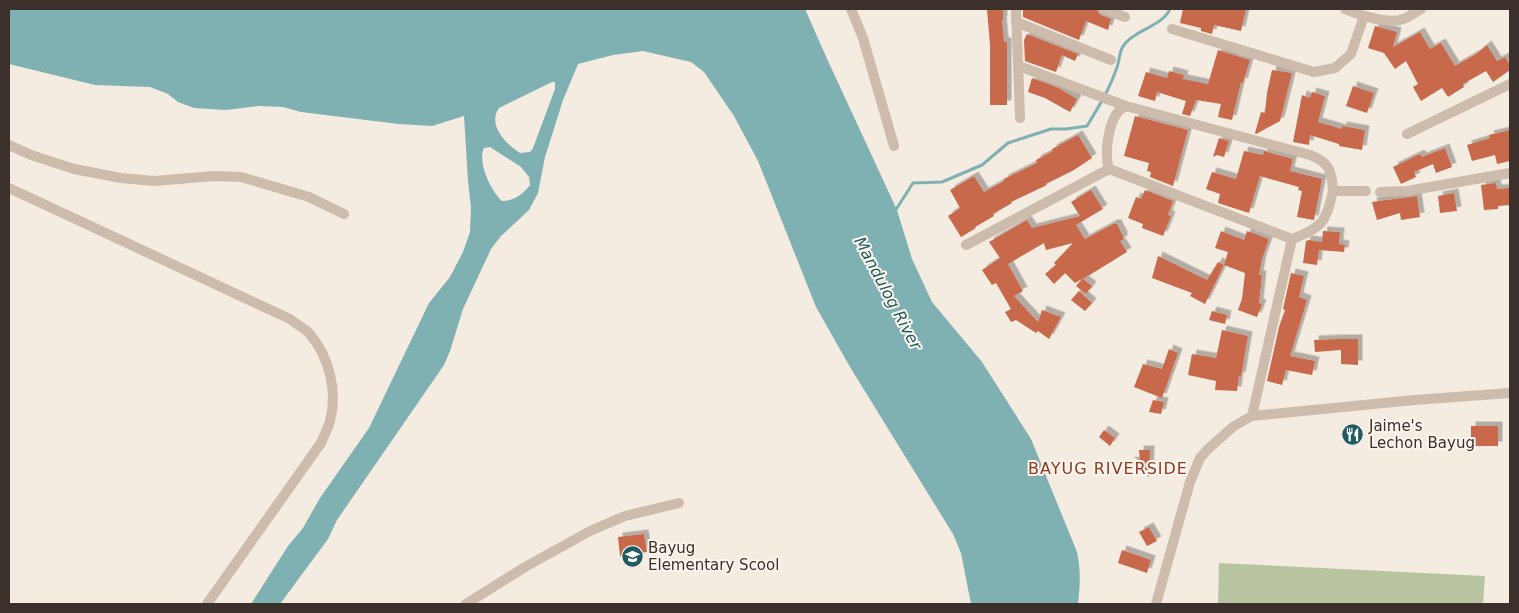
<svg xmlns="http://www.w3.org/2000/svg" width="1519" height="613" font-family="'DejaVu Sans',sans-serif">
	<defs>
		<filter id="shadow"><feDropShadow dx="4.5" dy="-4.5" stdDeviation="0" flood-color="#0004"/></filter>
	</defs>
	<rect width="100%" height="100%" fill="#f4ebe1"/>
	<path fill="#b8c4a0" d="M1219 563 1485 576 1483 604H1218Z"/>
	<path fill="#7fb0b2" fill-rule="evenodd" d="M9 9H805L828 61 897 210 912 259 932 302 982 362 1031 439 1077 552C1081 570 1080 586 1078 604H971L961 553 953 534 850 367 816 307 758 161 734 116 704 72 691 62 643 51 613 55 578 64 563 100 545 157 538 193 529 210 501 236 491 249 463 309 450 351 444 365 337 520 328 539 280 604H251L288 546 303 528 320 498 369 428 429 303 450 277 463 252 470 232 471 208 468 181 464 116 432 126 399 124 301 112 283 107 259 106 226 110 194 108 178 102 168 94 150 87 95 85 9 64ZM552 82H555V89L533 148 530 152 520 153C506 144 487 125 499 108ZM490 147 521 167 529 177 530 185C523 194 514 201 502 201 491 191 477 162 484 148Z"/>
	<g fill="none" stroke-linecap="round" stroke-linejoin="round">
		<path stroke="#7fb0b2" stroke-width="3" d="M895 211 913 183 942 182 982 165 1008 143 1051 129H1066L1087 126C1098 108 1109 90 1116 70 1119 64 1119 54 1122 48 1132 30 1162 27 1170 9"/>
	</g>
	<path fill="#c8694b" filter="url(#shadow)" d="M987 9H1003V20H1002L1004 42H1007V105H990V45Z
		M1023 9H1097L1099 14 1111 19 1108 30 1086 21 1079 40 1023 17Z
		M1183 9H1246L1241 31 1214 25 1212 34 1201 31V28L1180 23Z
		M1375 26 1397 32 1393 47 1420 32 1430 49 1441 43 1455 66 1476 54 1487 45 1497 61 1505 57 1510 65V70L1493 82 1486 71 1463 84 1464 87 1448 97 1442 88 1421 101 1413 87 1418 84 1406 61 1395 69 1384 53 1368 48Z
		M1027 34 1078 54 1075 61 1062 55 1056 72 1025 61 1024 40Z
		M1218 50 1250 60 1243 83 1241 82 1232 120 1218 117 1221 104 1196 100 1190 116 1182 114 1186 101 1157 92 1155 101 1138 96 1146 72 1167 78 1169 71 1184 75 1183 79 1208 84Z
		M1272 70 1292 73 1280 121 1256 134 1255 133 1261 112 1265 113 1267 93Z
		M1032 78 1059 88 1077 99 1070 112 1045 98 1028 92Z
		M1353 86 1374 93 1367 113 1346 106Z
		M1312 92 1325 96 1318 122 1342 129V126L1365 130 1362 150 1339 146V144L1310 135 1309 145 1293 142 1302 95 1310 98Z
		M1135 116 1188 130 1173 186 1150 177 1151 172 1147 171 1149 163 1124 156Z
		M1510 130V161L1497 164 1495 155 1472 161 1467 145 1490 138 1489 135Z
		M1078 135 1092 158 1074 170 1046 184 1047 185 1011 202 1012 203 993 214 994 216 975 227 976 228 961 237 948 216 960 208 950 190 974 176 984 192 1004 181V179L1037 163 1036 160 1053 151 1052 149Z
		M1219 138 1229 141 1224 157 1217 155 1213 157Z
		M1445 148 1452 167 1436 173 1433 164 1414 172 1416 177 1401 184 1393 167 1420 154 1422 157Z
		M1244 151 1263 155 1264 151 1293 159 1290 171 1322 179 1314 220 1297 217 1302 191 1298 190 1299 187 1260 176 1249 213 1218 203 1220 194 1206 189 1212 172 1236 179Z
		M1496 183 1497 189 1510 188V205L1498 206V209L1484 210 1481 185Z
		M1091 190 1103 209 1076 225 1085 239 1113 224H1117L1123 236V240L1120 241 1127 252 1083 279 1092 286 1086 294 1076 286 1082 279 1075 283 1065 273 1054 284 1045 274 1056 265 1054 263 1073 243 1046 250 1044 243 1008 264 1023 291 1014 296 1038 322 1042 310 1061 317 1049 339 1038 331 1036 333 1016 320 1011 322 1005 312 1011 309 996 283 992 285 982 270 1000 258 989 242 1027 220 1032 228 1080 216 1071 202Z
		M1145 190 1173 201 1168 215 1171 216 1163 236 1142 228 1143 224 1128 218 1136 197 1141 199Z
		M1454 193 1457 211 1440 213 1438 196Z
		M1417 196 1420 217 1401 220 1400 213 1377 220 1372 202Z
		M1221 231 1244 240 1247 231 1269 239 1262 259 1259 275H1262L1259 303 1262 304 1257 317 1238 310 1242 299 1245 273 1224 265 1205 304 1190 296 1192 293 1152 278 1158 256 1207 280 1218 262 1224 265 1228 252 1215 248Z
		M1323 231 1340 232 1339 244 1345 245 1344 252 1319 250 1317 265 1303 263 1306 241 1309 240 1322 242Z
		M1291 273 1304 276 1299 297 1307 300 1290 356 1315 361 1312 375 1286 370 1282 385 1267 381 1279 327 1285 310 1283 309Z
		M1079 291 1092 303 1085 311 1071 300Z
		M1212 311 1227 315 1225 324 1209 320Z
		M1222 330 1248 336 1241 377 1239 376 1237 391 1215 390 1216 381 1188 375 1192 354 1216 358Z
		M1339 339H1358V365L1341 364V350L1315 352 1314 340Z
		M1169 349 1178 353 1162 398 1134 387 1143 364 1162 369Z
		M1153 400 1164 402 1161 414 1149 412Z
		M1471 426H1498V446H1471Z
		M1104 430 1115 438 1110 446 1099 437Z
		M1139 450H1150L1149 477 1129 461 1140 462Z
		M1149 527 1157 541 1147 546 1139 532Z
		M644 534 647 552 620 556 618 537Z
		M1122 550 1151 560 1147 573 1118 563Z"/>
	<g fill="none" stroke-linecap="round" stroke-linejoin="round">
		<path stroke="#cdbbac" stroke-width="10" d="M851 9 863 38 894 146
			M1016 9 1020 118
			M1104 9 1125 17
			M1345 9C1360 15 1387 25 1403 19 1410 17 1415 12 1421 9
			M1016 22 1111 60
			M1172 29 1314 72 1335 68 1351 54 1364 16
			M1019 66 1126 106
			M1407 134 1510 84
			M9 145 31 155 74 169 121 178 154 181 214 176 241 177 309 197 344 214
			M1109 169C1104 153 1108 113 1126 106L1310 155C1329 162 1332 171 1333 191
			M9 188 290 319C296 324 304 328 309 333 329 356 338 391 330 421 328 428 324 436 321 443L207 604
			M1380 192 1407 191 1510 173
			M966 245 1109 169 1292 239C1322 228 1326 222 1333 191H1366
			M1252 416 1292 239
			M466 604 525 567 590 531 625 516 679 503
			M1156 604 1190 482 1200 458 1208 449 1234 426 1252 416 1414 400 1510 393"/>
	</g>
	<defs>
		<symbol id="restaurant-disc" viewBox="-11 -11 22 22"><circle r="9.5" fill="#1f5a5e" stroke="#fbf5ee"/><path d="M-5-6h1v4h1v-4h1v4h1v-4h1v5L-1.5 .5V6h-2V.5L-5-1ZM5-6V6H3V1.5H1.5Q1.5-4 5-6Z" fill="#fff"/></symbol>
		<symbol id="school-disc" viewBox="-11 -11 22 22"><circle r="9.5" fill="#1f5a5e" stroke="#fbf5ee"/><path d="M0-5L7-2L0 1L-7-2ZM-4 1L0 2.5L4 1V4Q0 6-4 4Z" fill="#fff"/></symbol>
	</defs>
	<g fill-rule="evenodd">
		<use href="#restaurant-disc" x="1340" y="422" width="25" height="25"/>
		<use href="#school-disc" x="620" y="544" width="25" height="25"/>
	</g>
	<g text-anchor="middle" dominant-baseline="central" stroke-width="4" stroke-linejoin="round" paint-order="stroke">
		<g font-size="15" fill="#3b302b" stroke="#fbf5ee" text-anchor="start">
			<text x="1369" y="426">Jaime's<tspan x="1369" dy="17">Lechon Bayug</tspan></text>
			<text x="648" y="548">Bayug<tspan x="648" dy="17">Elementary Scool</tspan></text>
		</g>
		<g font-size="16" font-style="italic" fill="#1f5a5e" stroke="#fbf5ee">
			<text transform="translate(888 293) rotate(62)">Mandulog River</text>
		</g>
		<g font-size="16" letter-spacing="1" fill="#8c3b22" stroke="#fbf5ee">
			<text x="1108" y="468">BAYUG RIVERSIDE</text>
		</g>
	</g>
	<rect width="1519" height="613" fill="none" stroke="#3b302b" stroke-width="20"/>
</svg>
